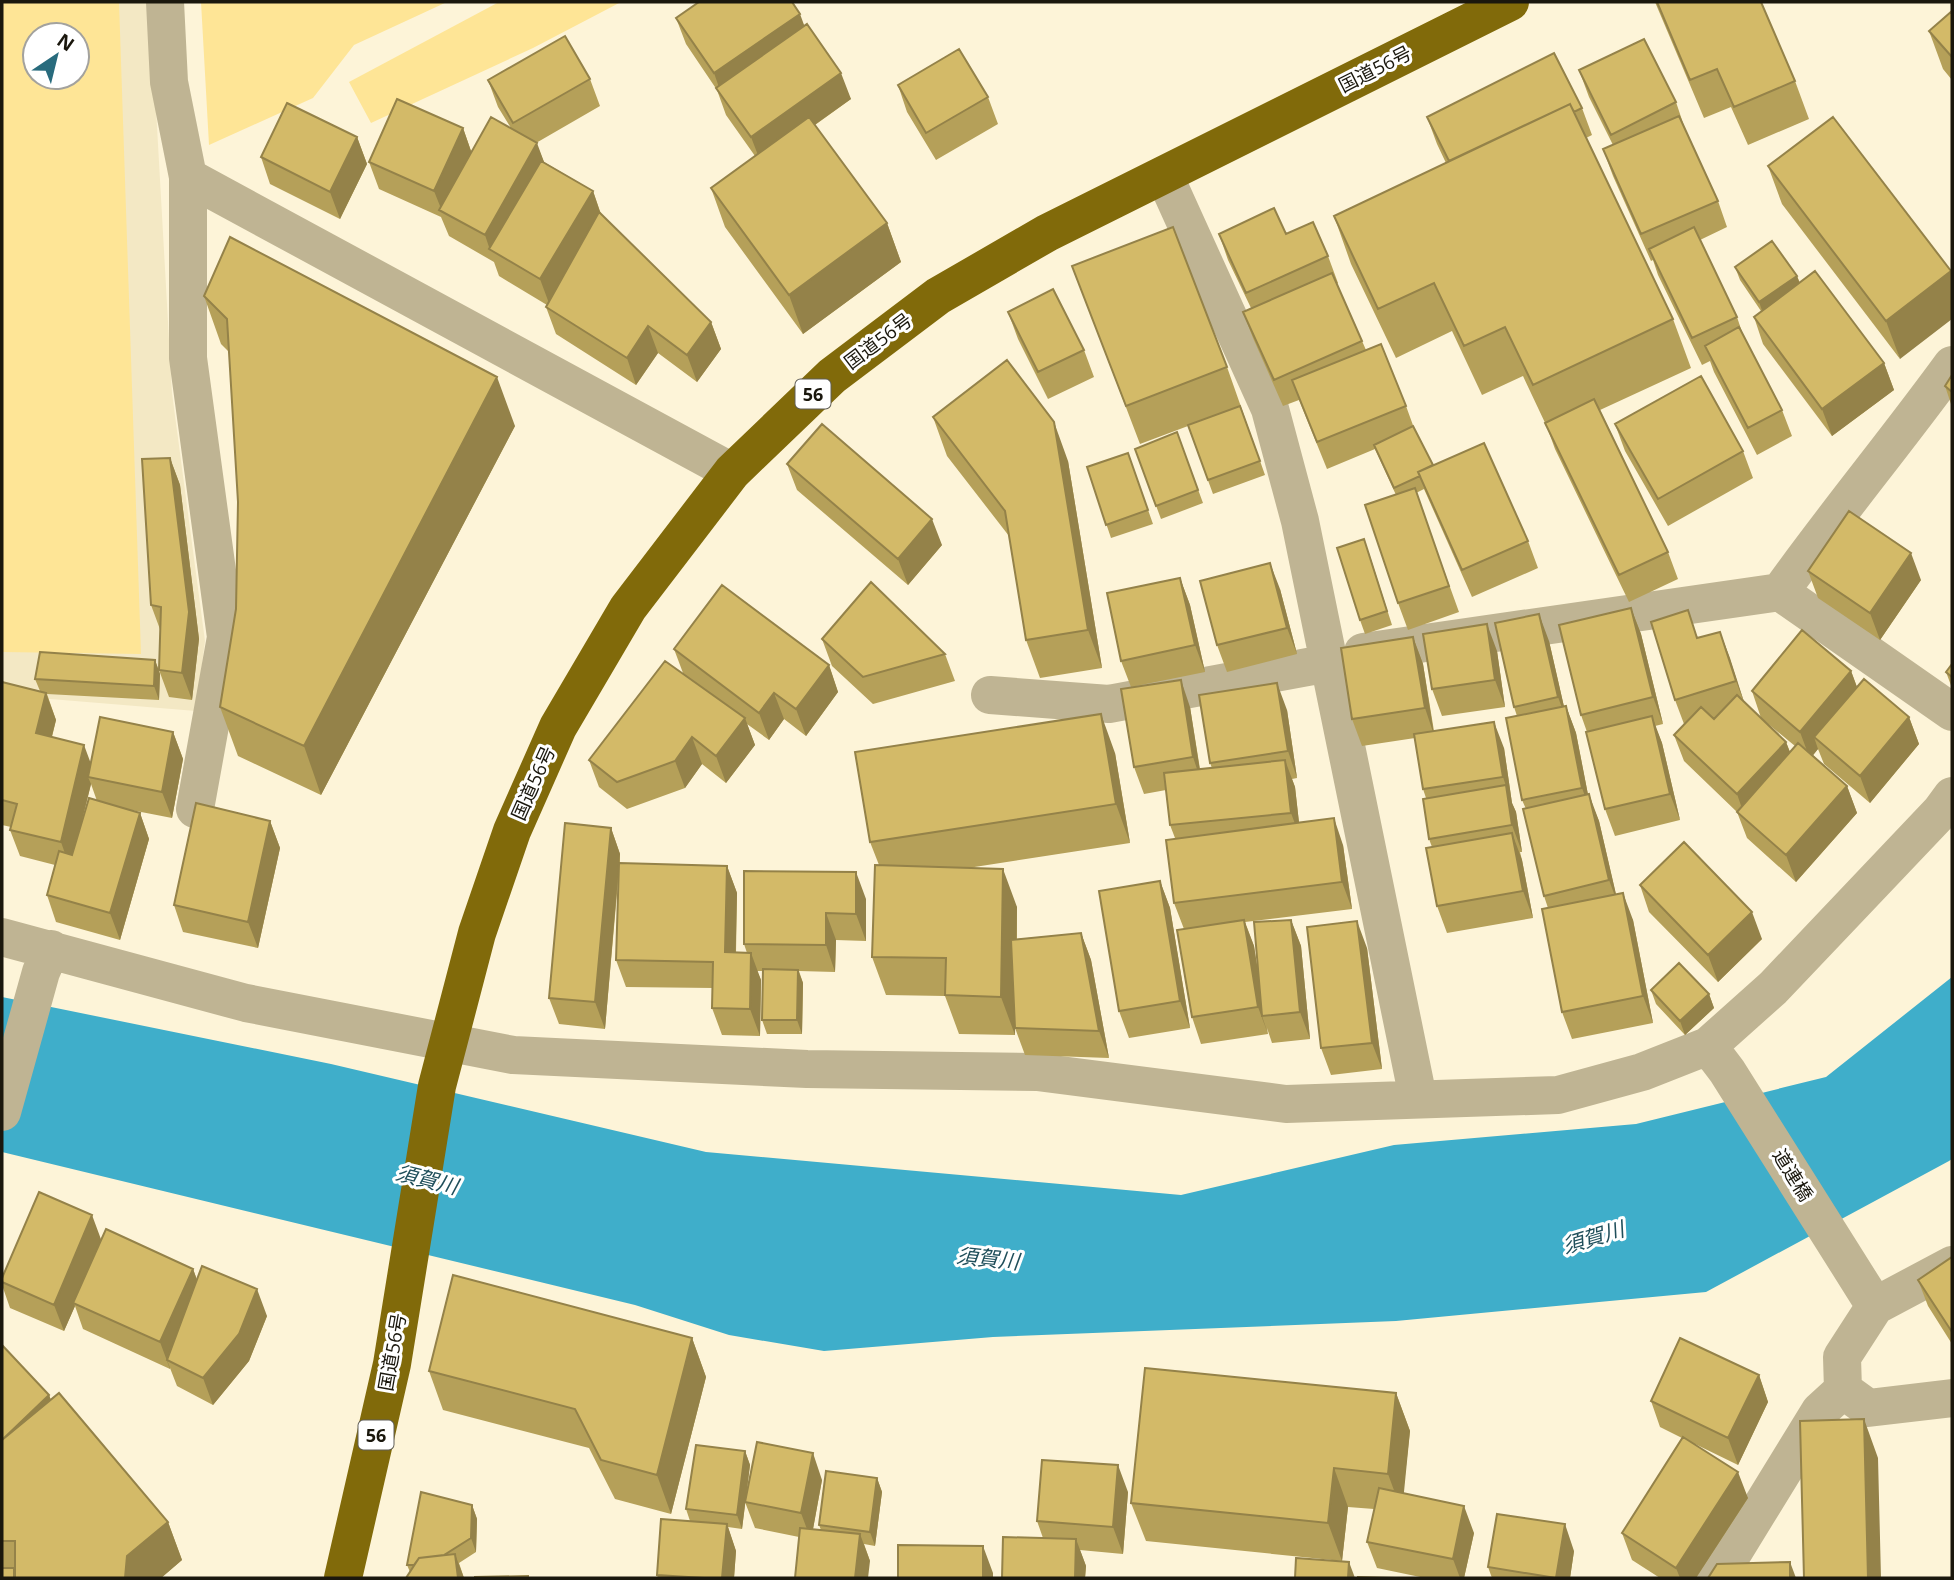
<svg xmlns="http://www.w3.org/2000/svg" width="1954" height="1580" font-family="'Open Sans','Noto Sans JP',sans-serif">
	<rect width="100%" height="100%" fill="#fdf4d8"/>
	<path fill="#f3e8c4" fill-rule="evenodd" d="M2 2H150L172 393 205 641 196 711 2 695ZM35 35H77V77H35Z"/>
	<path fill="#fee596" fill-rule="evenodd" d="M2 2H119L141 654 2 652ZM35 35H77V77H35Z
		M201 2H447L354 45 313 98 209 145Z
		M499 2H621L533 48 371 123 349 82Z"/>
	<path fill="#3faeca" d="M1952 977V1159L1949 1161 1706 1292 1396 1321 993 1337 824 1351 729 1335 635 1305 2 1152V997L331 1064 706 1152 1181 1195 1394 1145 1636 1124 1826 1077Z"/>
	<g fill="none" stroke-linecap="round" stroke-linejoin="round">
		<path stroke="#bfb493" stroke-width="38" d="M165 2 169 82 188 177V358L226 637 195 809
			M1164 175 1270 409 1300 521 1418 1098
			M188 177 732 472
			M1780 592C1835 515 1896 442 1952 365
			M1363 652 1780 592 1952 712
			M990 695 1109 704 1329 663
			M2 937 246 1003 513 1055 807 1069 1037 1072 1286 1104 1558 1095 1642 1072 1708 1046 1773 988 1941 811 1952 796
			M1708 1046 1727 1071 1875 1306
			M2 1112 41 972 51 949
			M1843 1390 1842 1357 1875 1306 1952 1265
			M1714 1578 1734 1551 1820 1411 1843 1390 1868 1408 1952 1398"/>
		<path stroke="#816a0a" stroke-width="38" d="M343 1578 392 1364 437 1086 477 933 512 831 558 727 628 608 732 472 832 376 938 296 1047 233 1510 2"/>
	</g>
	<path fill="#b5a059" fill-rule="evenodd" d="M1655 2H1761L1795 81 1809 119 1748 145 1731 107 1704 118Z
		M1952 11V80L1943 69 1929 31Z
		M676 18 805 25 851 99 815 125 887 223 901 262 803 334 725 227 711 188 755 156 726 115 717 90 686 44Z
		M1579 70 1676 102 1685 129 1718 201 1727 227 1700 240 1737 317 1744 338 1782 410 1792 436 1757 455 1714 372 1710 361 1702 365 1658 275 1653 260 1651 261 1613 176 1603 149 1613 145 1589 97Z
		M590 79 600 106 536 143 544 162 593 191 601 214 711 322 721 349 697 382 658 353 636 385 556 334 546 307 547 305 499 276 494 262 449 236 441 217 379 189 369 162 463 128 471 151 511 128 498 107 488 80Z
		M898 85 988 97 998 124 936 160 907 112Z
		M1582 108 1592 135 1586 138 1673 319 1691 368 1600 410 1668 552 1678 579 1629 602 1555 449 1547 427 1523 376 1482 395 1452 331 1396 358 1351 264 1334 216 1446 163 1437 144 1427 117Z
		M1833 117 1900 359 1782 204 1768 166Z
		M357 137 367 164 340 219 270 184 261 157Z
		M1219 234H1286L1328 256 1338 283 1337 284 1366 350 1406 406 1414 428 1433 465 1528 541 1538 568 1472 597 1424 489 1416 493 1459 612 1408 630 1398 603 1396 495 1375 449 1327 469 1299 400 1283 406 1253 338 1243 312 1251 308 1228 260Z
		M1072 266 1227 367 1265 475 1213 494 1188 426 1140 444Z
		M1735 267 1797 276 1800 283 1884 363 1894 390 1832 436 1763 344 1754 317 1761 311 1740 280Z
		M204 296 515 426 321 795 238 756 220 707 236 609 238 502 229 352 221 344Z
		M1008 312 1084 350 1094 377 1048 399 1018 339Z
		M1952 375V407L1945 386Z
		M933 417 1068 461 1102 668 1040 678 1026 640 1009 536 947 456Z
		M1615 424 1743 451 1753 478 1668 526 1625 451Z
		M1177 432 1203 503 1161 519 1135 449Z
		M1128 453 1153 524 1111 538 1087 467Z
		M170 458 180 485 199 639 192 700 169 697 159 670 161 632 151 605Z
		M787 464 942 545 908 585 797 490Z
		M1369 553 1392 625 1365 634 1360 620Z
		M1808 571 1921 580 1880 640 1818 598Z
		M1180 578 1190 605 1205 672 1131 687 1121 661Z
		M1280 589 1297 654 1227 672 1217 645Z
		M1631 608 1641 634 1663 724 1655 726 1662 743 1680 820 1615 836 1605 809 1587 732 1581 715Z
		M1720 632 1744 702 1786 742 1790 752 1795 746 1761 718 1752 691 1851 671 1857 687 1909 717 1919 744 1870 803 1824 764 1818 749 1813 755 1847 786 1857 813 1796 882 1747 838 1737 812 1684 761 1674 735 1684 724 1675 700Z
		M1413 637 1423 664 1434 731 1504 748 1512 803 1516 812 1522 852H1520L1522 860 1533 918 1447 933 1437 906 1432 847 1429 839 1426 798 1423 789 1415 738 1362 746 1352 719Z
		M822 639 945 654 955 681 873 704 832 666Z
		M1549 641 1564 707 1566 706 1576 733 1588 795 1599 821 1616 895 1633 920 1653 1023 1572 1039 1562 1012 1548 908 1544 896 1526 809 1522 800 1517 716 1514 707Z
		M674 649 829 665 838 692 806 736 784 719 769 740 747 724 755 745 726 783 702 764 685 788 627 809 599 787 589 760 683 673Z
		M1497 651 1505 707 1442 716 1432 689Z
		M155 660 160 674 159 700 47 694 56 720 52 737 91 763 173 732 183 759 172 818 131 810 140 813 149 839 120 940 56 922 47 895 55 865 20 856 10 830 11 827 2 825V682L40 691 35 679ZM91 784 97 801 80 829Z
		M1952 664V688L1946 672Z
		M1190 707 1200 769 1212 768 1210 763 1287 710 1297 778 1292 779 1295 787 1299 823 1343 845 1352 909 1245 922 1254 946 1259 981 1291 920 1301 946 1310 1039 1272 1043 1267 1028 1268 1034 1201 1044 1192 1017 1184 929 1174 903 1175 838 1170 825 1166 790 1144 794 1134 767Z
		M1115 753 1130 843 968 868 1017 907V939L1081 933 1091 960 1109 1058 1025 1055 1015 1028V1019V1035L959 1034 945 996 886 995 872 957 879 865 870 842Z
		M270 821 280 848 258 948 183 932 174 905Z
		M611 828 620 854V863L727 866 737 893 736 953H747L744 944 866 899V941L836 940 835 972 799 971 803 983 802 1034H767L762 1020 763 971H757L761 980 760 1036 722 1035 712 1008 713 988 626 987 616 960 618 882 605 1029 559 1024 549 998Z
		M1160 881 1170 908 1190 1028 1129 1038 1119 1011Z
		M1640 885 1762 939 1718 982 1649 912Z
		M1367 948 1382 1069 1331 1075 1321 1048Z
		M1651 990 1709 994 1714 1008 1685 1035 1656 1004Z
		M101 1240 193 1269 197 1280 267 1316 249 1361 213 1405 177 1386 170 1368V1369L83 1329 75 1306 64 1331 10 1308 2 1285V1278Z
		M1952 1257V1344L1928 1306 1918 1280Z
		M692 1338 706 1377 671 1514 615 1499 589 1448 443 1410 429 1371Z
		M2 1345 49 1395 51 1400 168 1522 182 1560 161 1578H2Z
		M1759 1375 1768 1402 1738 1465 1695 1444 1748 1498 1696 1578H1660L1632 1560 1622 1533 1682 1438 1660 1427 1651 1401Z
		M1396 1393 1410 1431 1403 1493 1474 1533 1464 1578H1425L1377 1568 1367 1542 1374 1509 1348 1507 1342 1561 1146 1541 1131 1503Z
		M745 1451 750 1465 742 1529 728 1527 736 1551 734 1578H658L657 1575 690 1521 686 1509Z
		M877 1478 882 1492 875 1546 864 1544 870 1561 799 1537 755 1528 745 1502 822 1480 813 1529 821 1530 819 1525Z
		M1128 1492 1123 1554 1080 1550 1086 1566 1085 1578H1002L1043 1538 1037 1521Z
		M472 1505 477 1519 476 1552 459 1563 464 1578H406L410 1572 407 1565Z
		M1574 1551 1570 1578H1492L1488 1567Z"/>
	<path fill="#948249" d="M800 14 810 41 722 96 714 73Z
		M841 73 851 99 761 163 751 137Z
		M463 128 472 154 442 211 434 191Z
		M357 137 367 164 340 219 330 192Z
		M537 143 547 170 490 250 485 235Z
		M593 191 602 218 550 306 540 279Z
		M887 223 901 262 803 334 789 295Z
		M1951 271 1952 274V319L1900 359 1886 321Z
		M1797 276 1802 290 1764 316 1759 302Z
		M711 322 721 349 697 382 687 355Z
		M648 326 658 353 636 385 627 358Z
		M1884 363 1894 390 1832 436 1822 409Z
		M497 377 515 426 321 795 304 746Z
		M1054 422 1068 461 1102 668 1088 630Z
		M170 458 180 485 199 639 192 700 182 673Z
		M932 519 942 545 908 585 898 559Z
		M1911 553 1921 580 1880 640 1870 613Z
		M1270 563 1280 589 1297 654 1287 628Z
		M1180 578 1190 605 1205 672 1195 645Z
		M1631 608 1641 634 1663 724 1653 697Z
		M1539 614 1549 641 1568 724 1558 697Z
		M1487 624 1497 651 1505 707 1495 680Z
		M1720 632 1730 658 1746 708 1736 681Z
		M1413 637 1423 664 1434 735 1425 708Z
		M155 660 160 674 159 700 154 686Z
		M829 665 838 692 806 736 796 709Z
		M1851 671 1861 698 1814 737 1818 749 1810 759 1800 732Z
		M1181 680 1190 707 1202 784 1193 757Z
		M1277 683 1287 710 1297 778 1288 751Z
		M46 693 56 720 46 759 36 733Z
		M774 693 784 719 769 740 759 713Z
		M1566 706 1576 733 1592 815 1582 788Z
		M1101 714 1115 753 1130 843 1116 804Z
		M1652 716 1662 743 1680 820 1670 794Z
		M1909 717 1919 744 1870 803 1860 776Z
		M745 718 755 745 726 783 716 756Z
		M1494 722 1504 748 1512 803 1516 812 1522 852 1512 825 1506 786 1503 777Z
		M173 732 183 759 172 818 162 792Z
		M692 737 702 764 685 788 675 761Z
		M1786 742 1796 768 1746 820 1737 794Z
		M84 745 94 772 88 777 91 784 70 868 61 842Z
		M1285 760 1295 787 1301 840 1291 813Z
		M1847 786 1857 813 1796 882 1786 855Z
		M1589 794 1599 821 1619 907 1609 880Z
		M140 813 149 839 120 940 110 913Z
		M1334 818 1343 845 1352 909 1342 882Z
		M270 821 280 848 258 948 248 922Z
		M611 828 620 854 605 1029 595 1002Z
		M1512 833 1522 860 1533 918 1523 891Z
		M727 866 737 893 735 979 725 952Z
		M1003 869 1017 907 1015 1035 1001 997Z
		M856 872 866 899V941L856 914Z
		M1160 881 1170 908 1190 1028 1180 1001Z
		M1623 893 1633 920 1653 1023 1643 996Z
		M1752 912 1762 939 1718 982 1708 955Z
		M826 913 836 940 835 972 826 945Z
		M1244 920 1254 946 1265 1015 1262 1016 1268 1034 1258 1007Z
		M1291 920 1301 946 1310 1039 1300 1012Z
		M1357 921 1367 948 1382 1069 1372 1043Z
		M1081 933 1091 960 1109 1058 1099 1031Z
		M751 953 761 980 760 1036 750 1009Z
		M798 970 803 983 802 1034 797 1020Z
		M1709 994 1714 1008 1685 1035 1680 1021Z
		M92 1215 102 1242 73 1303 75 1306 64 1331 54 1305Z
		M193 1269 203 1296 167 1360 170 1368V1369L160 1342Z
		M257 1289 267 1316 249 1361 213 1405 203 1378Z
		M692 1338 706 1377 671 1514 657 1475Z
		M1759 1375 1768 1402 1738 1465 1728 1438Z
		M1396 1393 1410 1431 1402 1512 1388 1474Z
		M49 1395 59 1422 2 1440Z
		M1864 1419 1878 1458 1881 1578H1868Z
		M745 1451 750 1465 742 1529 737 1515Z
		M813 1453 822 1480 811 1540 801 1513Z
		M1118 1465 1128 1492 1123 1554 1113 1527Z
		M1334 1468 1348 1507 1342 1561 1328 1523Z
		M1738 1472 1748 1498 1696 1578H1680L1676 1568Z
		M877 1478 882 1492 875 1546 870 1532Z
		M472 1505 477 1519 476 1552 471 1538Z
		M1464 1506 1474 1533 1464 1578H1460L1453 1559Z
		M168 1522 182 1560 161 1578H125L127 1556Z
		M727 1524 736 1551 734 1578H722Z
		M1565 1524 1574 1551 1570 1578H1556Z
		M860 1534 870 1561 868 1578H855Z
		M1076 1539 1086 1566 1085 1578H1075Z
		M983 1546 993 1573V1578H983Z
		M455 1554 464 1578H458Z
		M1349 1562 1355 1578H1348Z
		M1790 1562 1796 1578H1790Z"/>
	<path fill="#d3ba68" stroke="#948249" stroke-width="2" d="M699 2H792L800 14 714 73 676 18Z
		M1657 2H1761L1795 81 1734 107 1717 69 1690 80Z
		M1952 11V57L1929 31Z
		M807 24 841 73 751 137 716 88Z
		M565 36 590 79 513 123 488 80Z
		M1644 39 1676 102 1611 135 1579 70Z
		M959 49 988 97 926 133 898 85Z
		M1554 53 1582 108 1574 112 1570 104 1449 161 1427 117Z
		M397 99 463 128 434 191 369 162Z
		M287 103 357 137 330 192 261 157Z
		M1570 104 1673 319 1533 385 1505 327 1464 346 1434 283 1378 309 1334 216Z
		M1679 116 1718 201 1641 234 1603 149Z
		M491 117 537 143 485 235 439 210Z
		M809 117 887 223 789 295 711 188Z
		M1833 117 1951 271 1886 321 1768 166Z
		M541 161 593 191 540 279 489 249Z
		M1274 208 1286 234 1313 222 1328 256 1246 293 1219 234Z
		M599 212 711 322 687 355 648 326 627 358 546 307Z
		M1173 227 1227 367 1126 406 1072 266Z
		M1694 227 1737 317 1692 338 1649 249Z
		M230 237 497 377 304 746 220 707 236 609 238 502 227 319 204 296Z
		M1772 241 1797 276 1759 302 1735 267Z
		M1815 271 1884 363 1822 409 1754 317Z
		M1332 273 1362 341 1274 380 1243 312Z
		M1053 289 1084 350 1038 372 1008 312Z
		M1739 327 1782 410 1748 428 1705 346Z
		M1381 344 1406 406 1317 442 1292 380Z
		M1007 360 1054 422 1088 630 1026 640 1005 511 933 417Z
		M1952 375V392L1945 386Z
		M1701 376 1743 451 1658 499 1615 424Z
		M1594 399 1668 552 1619 575 1545 423Z
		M1240 406 1260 461 1208 480 1188 425Z
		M822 424 932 519 898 559 787 464Z
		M1413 426 1433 465 1418 472 1420 476 1394 488 1374 445Z
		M1177 432 1198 490 1156 506 1135 449Z
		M1484 443 1528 541 1462 570 1418 472Z
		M1128 453 1148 510 1106 525 1087 467Z
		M170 458 189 612 182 673 159 670 161 607 151 605 142 459Z
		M1415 488 1449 586 1398 603 1365 505Z
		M1849 511 1911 553 1870 613 1808 571Z
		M1364 539 1387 611 1360 620 1337 548Z
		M1270 563 1287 628 1217 645 1200 581Z
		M1180 578 1195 645 1121 661 1107 593Z
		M871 582 945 654 863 677 822 639Z
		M722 585 829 665 796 709 774 693 759 713 674 649Z
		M1631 608 1653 697 1581 715 1559 625Z
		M1688 610 1697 638 1720 632 1736 681 1675 700 1651 622Z
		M1539 614 1558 697 1514 707 1495 623Z
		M1487 624 1495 680 1432 689 1423 634Z
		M1802 630 1851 671 1800 732 1752 691Z
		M1413 637 1425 708 1352 719 1341 648Z
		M40 652 155 660 154 686 35 679Z
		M665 661 745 718 716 756 692 737 675 761 617 782 589 760Z
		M1952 664V677L1946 672Z
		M1864 679 1909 717 1860 776 1814 737Z
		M1181 680 1193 757 1134 767 1121 689Z
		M2 682 46 693 36 733 84 745 61 842 10 830 17 804 2 800Z
		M1277 683 1288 751 1210 763 1199 695Z
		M1737 695 1786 742 1737 794 1674 735 1701 707 1714 719Z
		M1566 706 1582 788 1522 800 1506 718Z
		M1101 714 1116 804 870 842 855 752Z
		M1652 716 1670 794 1605 809 1586 732Z
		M100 717 173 732 162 792 88 777Z
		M1494 722 1503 777 1423 789 1414 734Z
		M1798 743 1847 786 1786 855 1737 812Z
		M1285 760 1291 813 1170 825 1164 773Z
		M1506 785 1512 825 1429 839 1423 799Z
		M1589 794 1609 880 1544 896 1523 809Z
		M89 798 140 813 110 913 47 895 59 851 72 855Z
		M196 803 270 821 248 922 174 905Z
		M1334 818 1342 882 1174 903 1166 840Z
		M565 823 611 828 595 1002 549 998Z
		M1512 833 1523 891 1437 906 1426 848Z
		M1684 842 1752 912 1708 955 1640 885Z
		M619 863 727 866 725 952 751 953 750 1009 712 1008 713 962 616 960Z
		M875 865 1003 869 1001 997 945 995 946 958 872 957Z
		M744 871 856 872V914L826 913V945L744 944Z
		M1160 881 1180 1001 1119 1011 1099 891Z
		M1623 893 1643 996 1562 1012 1542 909Z
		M1244 920 1258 1007 1192 1017 1177 930Z
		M1291 920 1300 1012 1262 1016 1254 922Z
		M1357 921 1372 1043 1321 1048 1307 927Z
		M1081 933 1099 1031 1015 1028 1011 940Z
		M1679 963 1709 994 1680 1021 1651 990Z
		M763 969 798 970 797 1020H762Z
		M39 1192 92 1215 54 1305 2 1282V1278Z
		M106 1229 193 1269 160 1342 73 1303Z
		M1952 1257V1332L1918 1280Z
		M202 1266 257 1289 239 1334 203 1378 167 1360Z
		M453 1275 692 1338 657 1475 601 1460 575 1409 429 1371Z
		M1680 1338 1759 1375 1728 1438 1651 1401Z
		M2 1345 49 1395 2 1440Z
		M1145 1368 1396 1393 1388 1474 1334 1468 1328 1523 1131 1503Z
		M59 1393 168 1522 127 1556 125 1578H15V1541H2V1440Z
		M1864 1419 1868 1578H1804L1800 1421Z
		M1683 1437 1738 1472 1676 1568 1622 1533Z
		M757 1442 813 1453 801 1513 745 1502Z
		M696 1445 745 1451 737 1515 686 1509Z
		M1042 1460 1118 1465 1113 1527 1037 1521Z
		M826 1471 877 1478 870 1532 819 1525Z
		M1379 1488 1464 1506 1453 1559 1367 1542Z
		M421 1492 472 1505 471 1538 444 1555 419 1558 414 1565H407Z
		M1497 1514 1565 1524 1556 1578 1488 1567Z
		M661 1519 727 1524 722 1578H704L657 1575Z
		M800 1528 860 1534 855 1578H795Z
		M1003 1537 1076 1539 1075 1578H1002Z
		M898 1545 983 1546V1578H898Z
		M455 1554 458 1578H406L419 1558Z
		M1296 1558 1349 1562 1348 1578H1295Z
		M1790 1562V1578H1708L1717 1564Z
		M2 1568H14V1578H2Z
		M528 1576V1578H475V1577Z
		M1358 1577 1395 1578H1358Z"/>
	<g text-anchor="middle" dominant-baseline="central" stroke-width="6" stroke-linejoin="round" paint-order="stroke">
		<g fill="#fff" stroke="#5f5d56" stroke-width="2">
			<rect x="795.5" y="379.5" width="35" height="29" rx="5"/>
			<rect x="358.5" y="1420.5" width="35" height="29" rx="5"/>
		</g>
		<g font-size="18" font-weight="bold" fill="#1a170d">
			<text x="813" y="394">56</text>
			<text x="376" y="1435">56</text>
		</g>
		<g font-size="19" fill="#1a170d" stroke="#fff">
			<text transform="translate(1375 69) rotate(-27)">国道56号</text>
			<text transform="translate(878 341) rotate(-37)">国道56号</text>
			<text transform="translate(533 783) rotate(-66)">国道56号</text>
			<text transform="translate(1793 1175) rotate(58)">道連橋</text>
			<text transform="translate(392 1352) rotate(-80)">国道56号</text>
		</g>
		<g font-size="21" font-style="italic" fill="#204f5b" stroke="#fff">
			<text transform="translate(427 1179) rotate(14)">須賀川</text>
			<text transform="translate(1593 1237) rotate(-17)">須賀川</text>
			<text transform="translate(988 1258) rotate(6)">須賀川</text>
		</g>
	</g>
	<rect width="1954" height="1580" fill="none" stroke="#1a170d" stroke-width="7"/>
	<g transform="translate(56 56) rotate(35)"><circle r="33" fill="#ffffff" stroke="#a3a29e" stroke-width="2"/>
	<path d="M0-5L12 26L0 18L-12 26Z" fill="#286b7d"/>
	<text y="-10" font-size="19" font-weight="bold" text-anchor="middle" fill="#1a170d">N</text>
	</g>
</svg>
